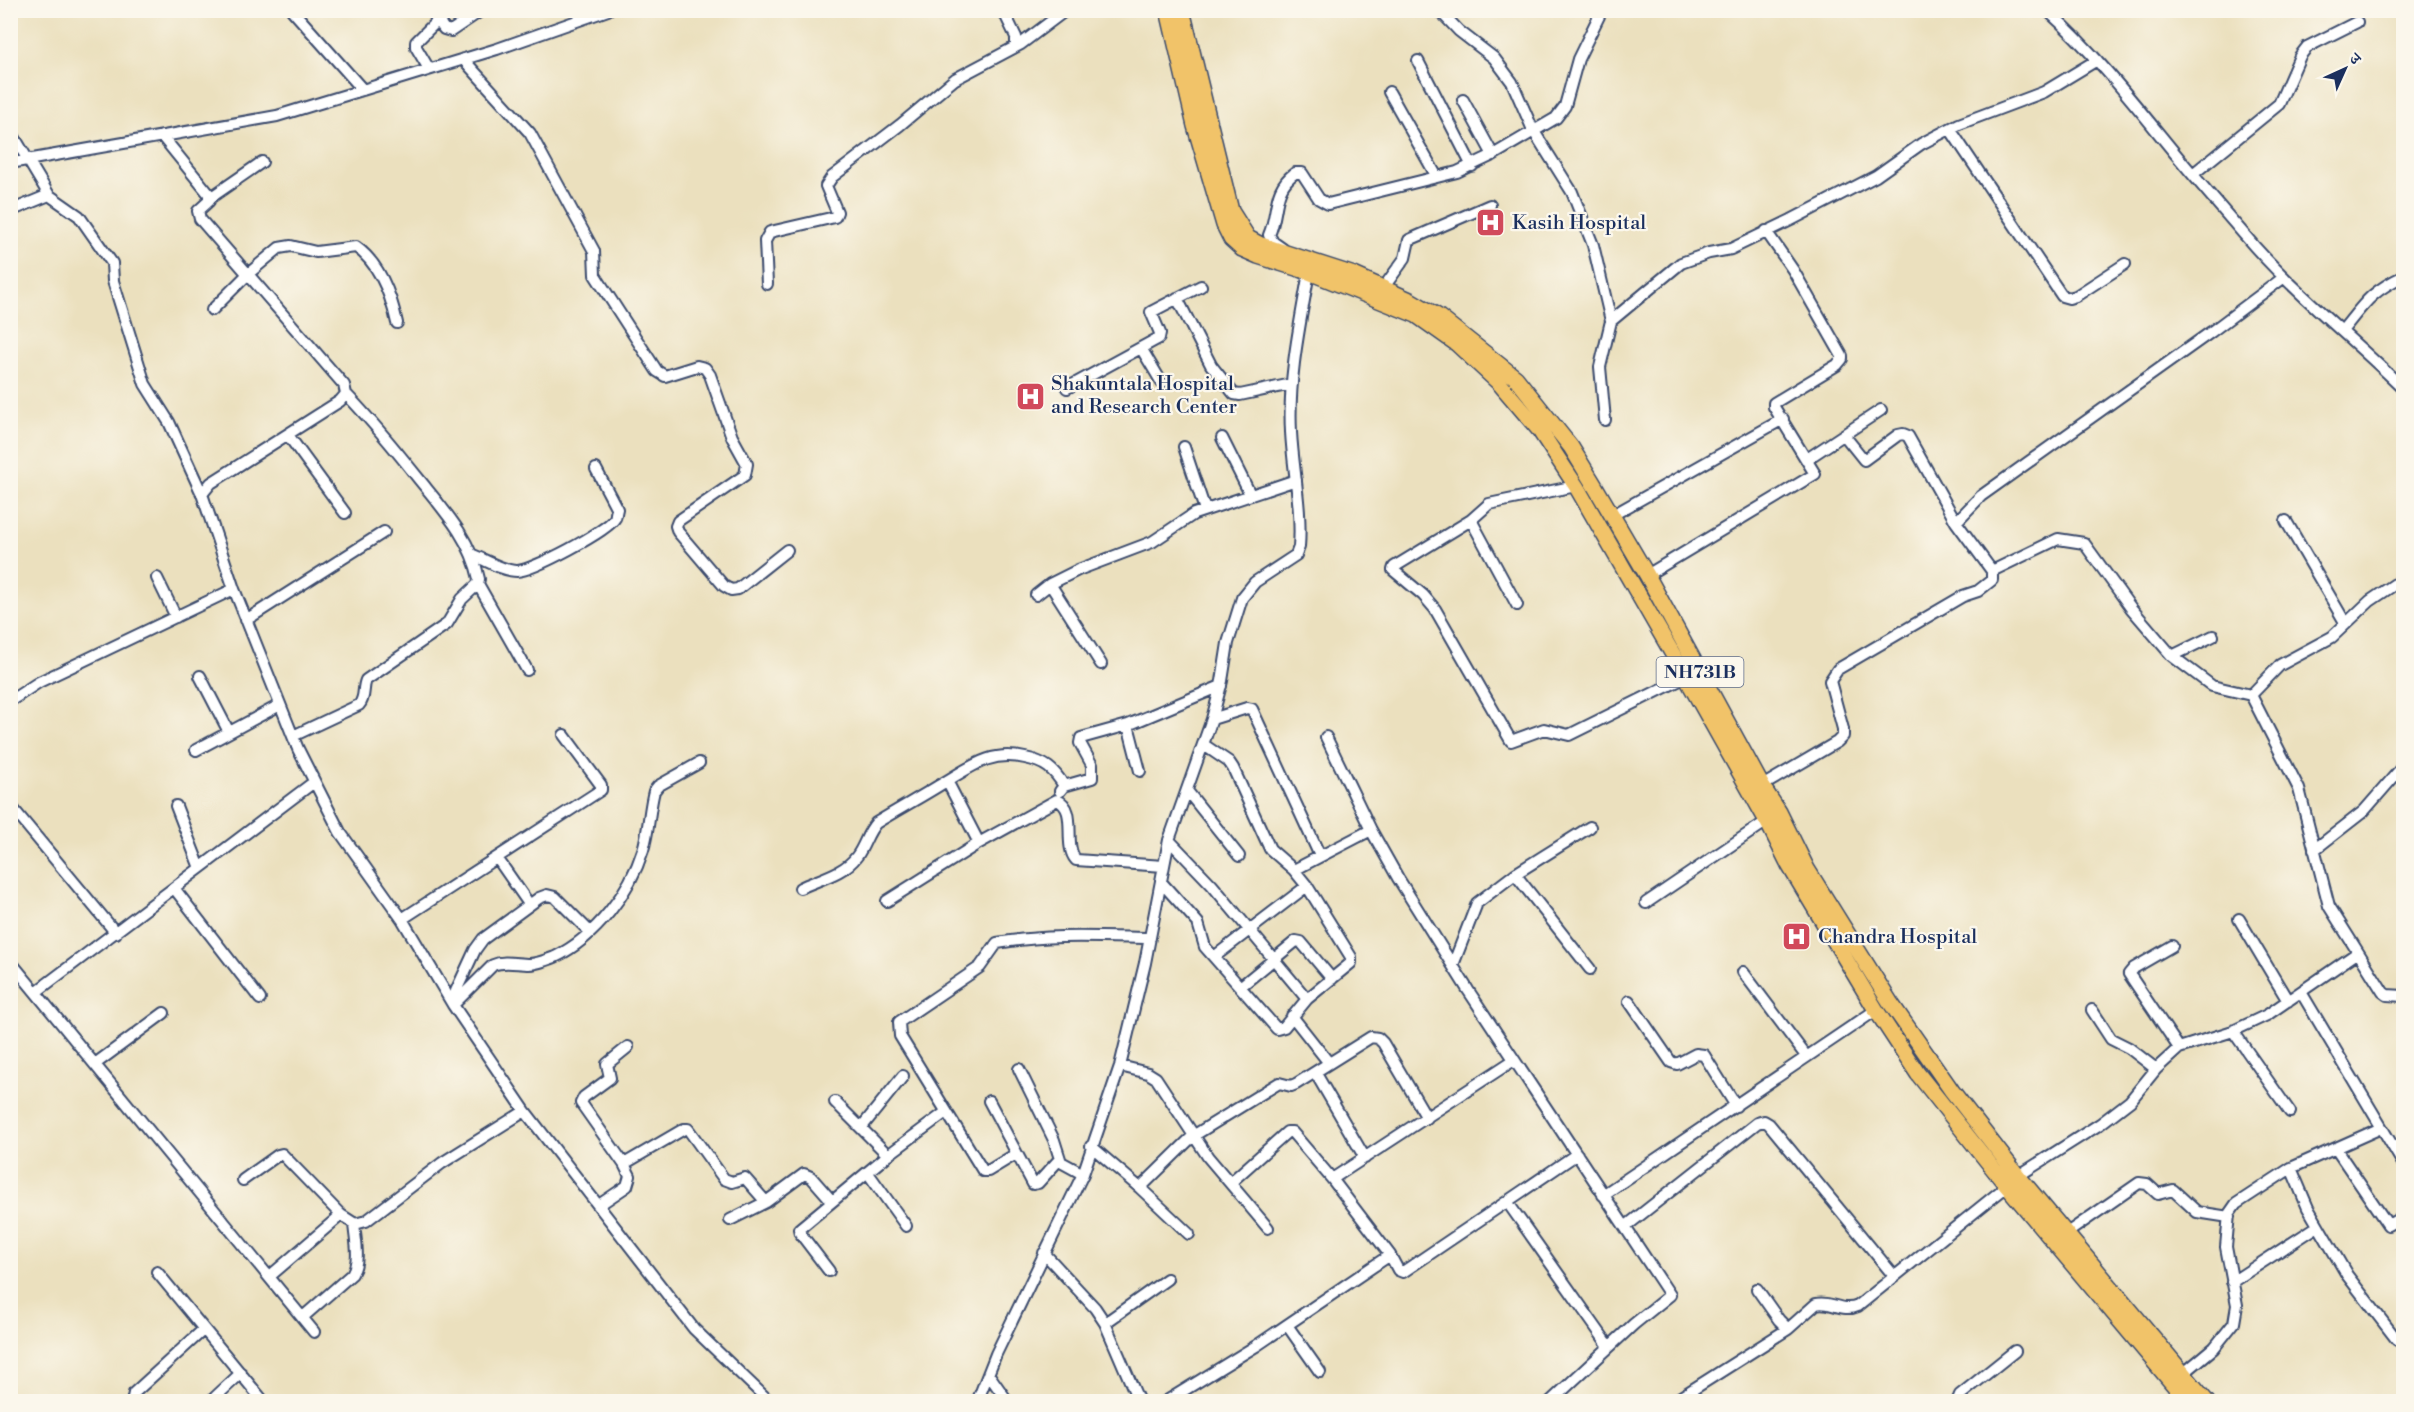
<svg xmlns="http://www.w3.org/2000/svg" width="2414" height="1412" font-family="'Libre Bodoni','Noto Serif Devanagari',serif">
	<rect width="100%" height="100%" fill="#fbf7ec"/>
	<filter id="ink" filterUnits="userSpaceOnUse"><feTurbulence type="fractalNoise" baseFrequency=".0167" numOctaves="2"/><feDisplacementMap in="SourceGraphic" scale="12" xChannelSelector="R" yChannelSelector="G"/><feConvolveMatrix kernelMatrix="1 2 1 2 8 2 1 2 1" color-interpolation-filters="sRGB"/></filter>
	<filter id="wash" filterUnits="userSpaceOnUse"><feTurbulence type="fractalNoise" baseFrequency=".008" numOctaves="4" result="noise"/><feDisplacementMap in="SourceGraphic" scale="24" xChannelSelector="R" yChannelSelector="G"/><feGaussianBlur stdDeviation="1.35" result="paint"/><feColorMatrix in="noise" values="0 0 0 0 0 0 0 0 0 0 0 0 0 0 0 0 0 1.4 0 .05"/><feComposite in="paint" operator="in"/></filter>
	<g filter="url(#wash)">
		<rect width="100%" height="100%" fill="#ebe0be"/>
	</g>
	<g filter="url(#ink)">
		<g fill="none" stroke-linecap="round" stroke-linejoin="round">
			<defs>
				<path id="minor" d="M292 10 363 90
					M431 10 444 29 451 31 482 10
					M1003 10 1016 37V45
					M1439 10 1459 31 1494 58 1512 82 1533 130 1572 192 1593 245 1611 321
					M2047 10C2096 54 2136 106 2178 157 2203 187 2229 217 2255 247 2301 298 2355 341 2404 389
					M463 59 530 133 594 251 595 275 657 371 665 376 697 366 705 368 710 375 732 437 747 464 745 475 678 521 676 526 678 532 724 586 731 590 738 589 787 550
					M1418 61 1472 166
					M429 69 416 47V42L437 21
					M1389 92 1437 177
					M1463 100 1493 155
					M1950 129 2062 296 2069 298 2076 296 2125 264
					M10 130 49 195 79 216 112 263 113 281 145 384 169 422 202 494
					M162 136 209 194V201L198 211 200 219 344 385 346 394 340 401 211 483 202 494 234 589 298 749 340 832 402 919 453 1005 525 1111 694 1329 770 1402
					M10 163 277 116 497 49 608 10
					M2193 174 2279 104 2300 56 2307 47 2357 22
					M210 198 262 162
					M10 211 49 195
					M1283 249 1273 242 1269 235C1279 213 1272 189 1295 173H1302L1319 199 1328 204 1457 172 1493 155 1556 118 1565 106 1578 59 1602 10
					M767 284 765 241 770 232 835 217 837 212 826 186 832 177 900 125 955 79 1021 44 1066 10
					M1384 287 1405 258 1409 240 1490 205
					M1177 298 1211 365 1234 394 1240 395 1292 384
					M212 310 248 274 279 248 291 246 316 252 356 247C380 264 391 295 397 323
					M2342 331C2364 304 2371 291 2404 276
					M1141 348 1162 383
					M1067 388 1159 338 1160 333 1151 312 1201 286
					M1605 420 1600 367 1611 321 1681 263 1709 253 1731 249 1791 220 1876 176 1921 144 1959 124 2044 92 2097 60
					M288 435 345 513
					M1222 438 1250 494
					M1184 447 1205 510
					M1807 459 1881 410
					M1611 516 1783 419
					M1471 520 1394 567 1393 570 1423 595 1435 609 1511 741 1544 729 1569 735 1686 677
					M2286 521 2346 624
					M1956 522 1981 496 2211 332 2283 278
					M473 555C486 560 503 571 517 571 532 571 608 531 615 518 616 516 616 512 617 509L596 469
					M1992 571 2058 539 2084 543 2131 608 2172 656 2212 686 2251 695 2280 665 2332 637 2370 601 2404 578
					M1647 575 1815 474 1774 407V403L1837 365 1842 359V356L1793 270 1766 231
					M157 578 176 617
					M478 584 527 670
					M1050 584 1101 664
					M1036 595 1050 584 1078 570 1152 542 1194 514 1296 480
					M1517 605 1471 520 1489 504 1576 486
					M246 620 384 532
					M2172 656 2213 636
					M200 676 229 732
					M2251 695 2299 789 2329 906 2383 992 2387 995 2404 996
					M10 701 39 682 234 589
					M1212 719 1247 708 1252 709 1320 856
					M1128 725 1140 771
					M293 736 359 705C366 697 362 689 366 680L447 624 462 599 478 584 479 579C471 539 443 509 418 478 395 449 372 421 346 394
					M1326 737 1371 830 1398 878 1468 990 1670 1295 1634 1324 1550 1402
					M196 750 280 705
					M947 781 979 843
					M1762 786 1837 742 1843 736V729L1830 681 1838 669 1963 596 1978 591 1992 580V571L1956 522 1908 436 1903 434 1898 435 1864 460 1844 435
					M1060 791 1064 786 1092 778V765L1080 743 1081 738 1128 725 1221 686
					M1188 792 1239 856
					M10 805 116 933
					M176 806 200 868
					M1169 840 1212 885 1307 999
					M2314 850 2364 811 2404 765
					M497 858 529 904
					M1294 870 1371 830
					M1515 874 1590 969
					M1161 882 1198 923 1205 947 1277 1029 1284 1027 1307 999 1351 963V957L1307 886 1294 870 1270 849 1233 768 1229 762 1204 745
					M174 888 260 999
					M800 888C819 879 844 874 857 856 865 845 867 833 876 823 897 810 919 798 940 785 970 768 988 750 1025 758 1045 762 1054 769 1064 786
					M887 901 979 843 1057 800C1079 809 1062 844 1076 860L1164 866
					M1646 903 1767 821
					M402 919 601 790V785L564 735
					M2239 919 2288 1001
					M2172 946 2134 968 2129 974 2179 1048
					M1214 957 1307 886
					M10 961 314 1332
					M1453 965 1477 903 1515 874 1590 827
					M1743 972 1806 1056
					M1240 987 1296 941 1301 942 1332 979
					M36 992 314 782
					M2301 992 2404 1165
					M456 1001V991L475 950 483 939 539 898 547 895 555 897 590 932
					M1629 1001 1671 1062 1677 1064 1696 1054 1704 1055 1736 1106
					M453 1005 493 965C504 960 517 964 529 964 537 964 547 960 555 957 596 937 630 892 643 850 649 830 649 810 654 791L658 786 699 763
					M2092 1010 2111 1039 2129 1048 2156 1069
					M1292 1016 1329 1063
					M2233 1031 2290 1112
					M95 1064 164 1013
					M1120 1066 1148 1073 1156 1078 1208 1157 1268 1228
					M1019 1069 1054 1140 1061 1162
					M1315 1072 1365 1158
					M989 1101 1033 1184 1038 1183 1057 1162H1061L1083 1174
					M835 1102 888 1155
					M861 1128 903 1076
					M1091 1146 1140 1188 1193 1136 1279 1083 1291 1086 1296 1084 1371 1037 1378 1038 1383 1043 1427 1118
					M2336 1149 2388 1225 2404 1216
					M1016 1154 988 1171H983L900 1036 899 1022 980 967 997 943C1047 934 1099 937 1150 938
					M624 1164 684 1129H688L724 1179 732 1182 745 1178 766 1202
					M2291 1168 2308 1208 2347 1275 2397 1340
					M868 1173 906 1226
					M2018 1176 2100 1124 2130 1101 2156 1069 2179 1048 2233 1031 2267 1015 2357 953
					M1332 1179 1514 1060
					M243 1180 278 1155 282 1154 341 1215
					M1230 1183 1287 1132H1292L1332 1179 1390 1255 1398 1270 1403 1272 1577 1154
					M1140 1188 1189 1234
					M1603 1195 1876 1010
					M1508 1203 1609 1346
					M599 1205 627 1186 630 1176 624 1164 581 1103 584 1097 610 1078 607 1064 628 1047
					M730 1220 766 1202 804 1174 811 1177 832 1201
					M1625 1227 1757 1123 1764 1121 1769 1124 1894 1276
					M2067 1233 2139 1183 2147 1184 2158 1194 2173 1190 2197 1212 2229 1217
					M1044 1253 1095 1308 1105 1323 1139 1402
					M829 1271 800 1233 799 1229 888 1155 946 1112
					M157 1272 264 1402
					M270 1276 341 1215 355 1224 366 1221 442 1163 525 1111
					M2232 1282 2318 1226
					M1757 1289 1779 1320 1788 1329 1816 1304C1831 1300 1842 1313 1858 1306L2007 1186
					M303 1317 352 1274C361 1259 355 1240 354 1223
					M1105 1323 1167 1279
					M1287 1325 1320 1372
					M2184 1373 2214 1348 2234 1323 2237 1305 2226 1247 2229 1214 2236 1204 2291 1168 2381 1128
					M989 1375 1008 1402
					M132 1402 134 1393 203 1330
					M210 1402 241 1373
					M977 1402 996 1354 1083 1174 1120 1066 1145 963 1169 840 1212 719 1222 681 1228 643 1242 598 1255 582 1296 555 1299 547C1302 509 1293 470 1291 432 1288 378 1300 324 1309 272
					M1165 1402 1256 1346 1390 1255
					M1673 1402 1788 1329
					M1957 1402 1960 1395 2015 1351"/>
				<path id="highway" d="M1168 10 1195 126 1224 225 1231 239 1242 249 1258 256 1309 272 1416 315 1457 344 1500 384 1540 431 1576 486 1686 677 1767 821 1789 865 1876 1010 1918 1074 2007 1186 2188 1402
					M1182 10 1231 211 1248 238 1261 245 1354 275 1410 300 1439 317 1516 378 1571 447 1593 483 1647 575 1762 786 1779 812 1807 869 1890 1002 1952 1091 2018 1176 2207 1402"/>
			</defs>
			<use href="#minor" stroke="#3a4a6c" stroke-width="14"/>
			<use href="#highway" stroke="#3a4a6c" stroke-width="18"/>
			<use href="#minor" stroke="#fff" stroke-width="10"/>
			<use href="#highway" stroke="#f1c369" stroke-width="15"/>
		</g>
	</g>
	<defs>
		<symbol id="hospital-square" viewBox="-11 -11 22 22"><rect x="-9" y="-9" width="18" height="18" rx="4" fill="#d1495b" stroke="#fbf7ec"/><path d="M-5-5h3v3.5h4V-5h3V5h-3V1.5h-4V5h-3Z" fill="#fff"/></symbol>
	</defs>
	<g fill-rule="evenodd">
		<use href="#hospital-square" x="1474" y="206" width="33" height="33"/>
		<use href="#hospital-square" x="1014" y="380" width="33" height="33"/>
		<use href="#hospital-square" x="1780" y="920" width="33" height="33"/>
	</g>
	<g text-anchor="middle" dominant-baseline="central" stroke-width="4.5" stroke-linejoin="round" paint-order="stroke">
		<rect fill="#fbf7ec" stroke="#5e6b89" stroke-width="1.5" x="1656.5" y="657" width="87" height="30" rx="4.5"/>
		<g font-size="18" font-weight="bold" fill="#1b2f5e">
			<text x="1700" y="672">NH731B</text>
		</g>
		<g font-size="20" fill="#1b2f5e" stroke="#fbf7ec" text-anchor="start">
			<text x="1512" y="223">Kasih Hospital</text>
			<text x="1051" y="384">Shakuntala Hospital<tspan x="1051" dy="23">and Research Center</tspan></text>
			<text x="1818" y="937">Chandra Hospital</text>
		</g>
	</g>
	<rect width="2414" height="1412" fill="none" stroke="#fbf7ec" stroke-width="36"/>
	<g transform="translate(2345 69) rotate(45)" stroke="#fbf7ec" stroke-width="4.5" paint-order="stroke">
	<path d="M0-4.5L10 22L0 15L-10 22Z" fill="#1b2f5e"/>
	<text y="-9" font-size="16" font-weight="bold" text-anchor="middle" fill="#1b2f5e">उ</text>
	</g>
</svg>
